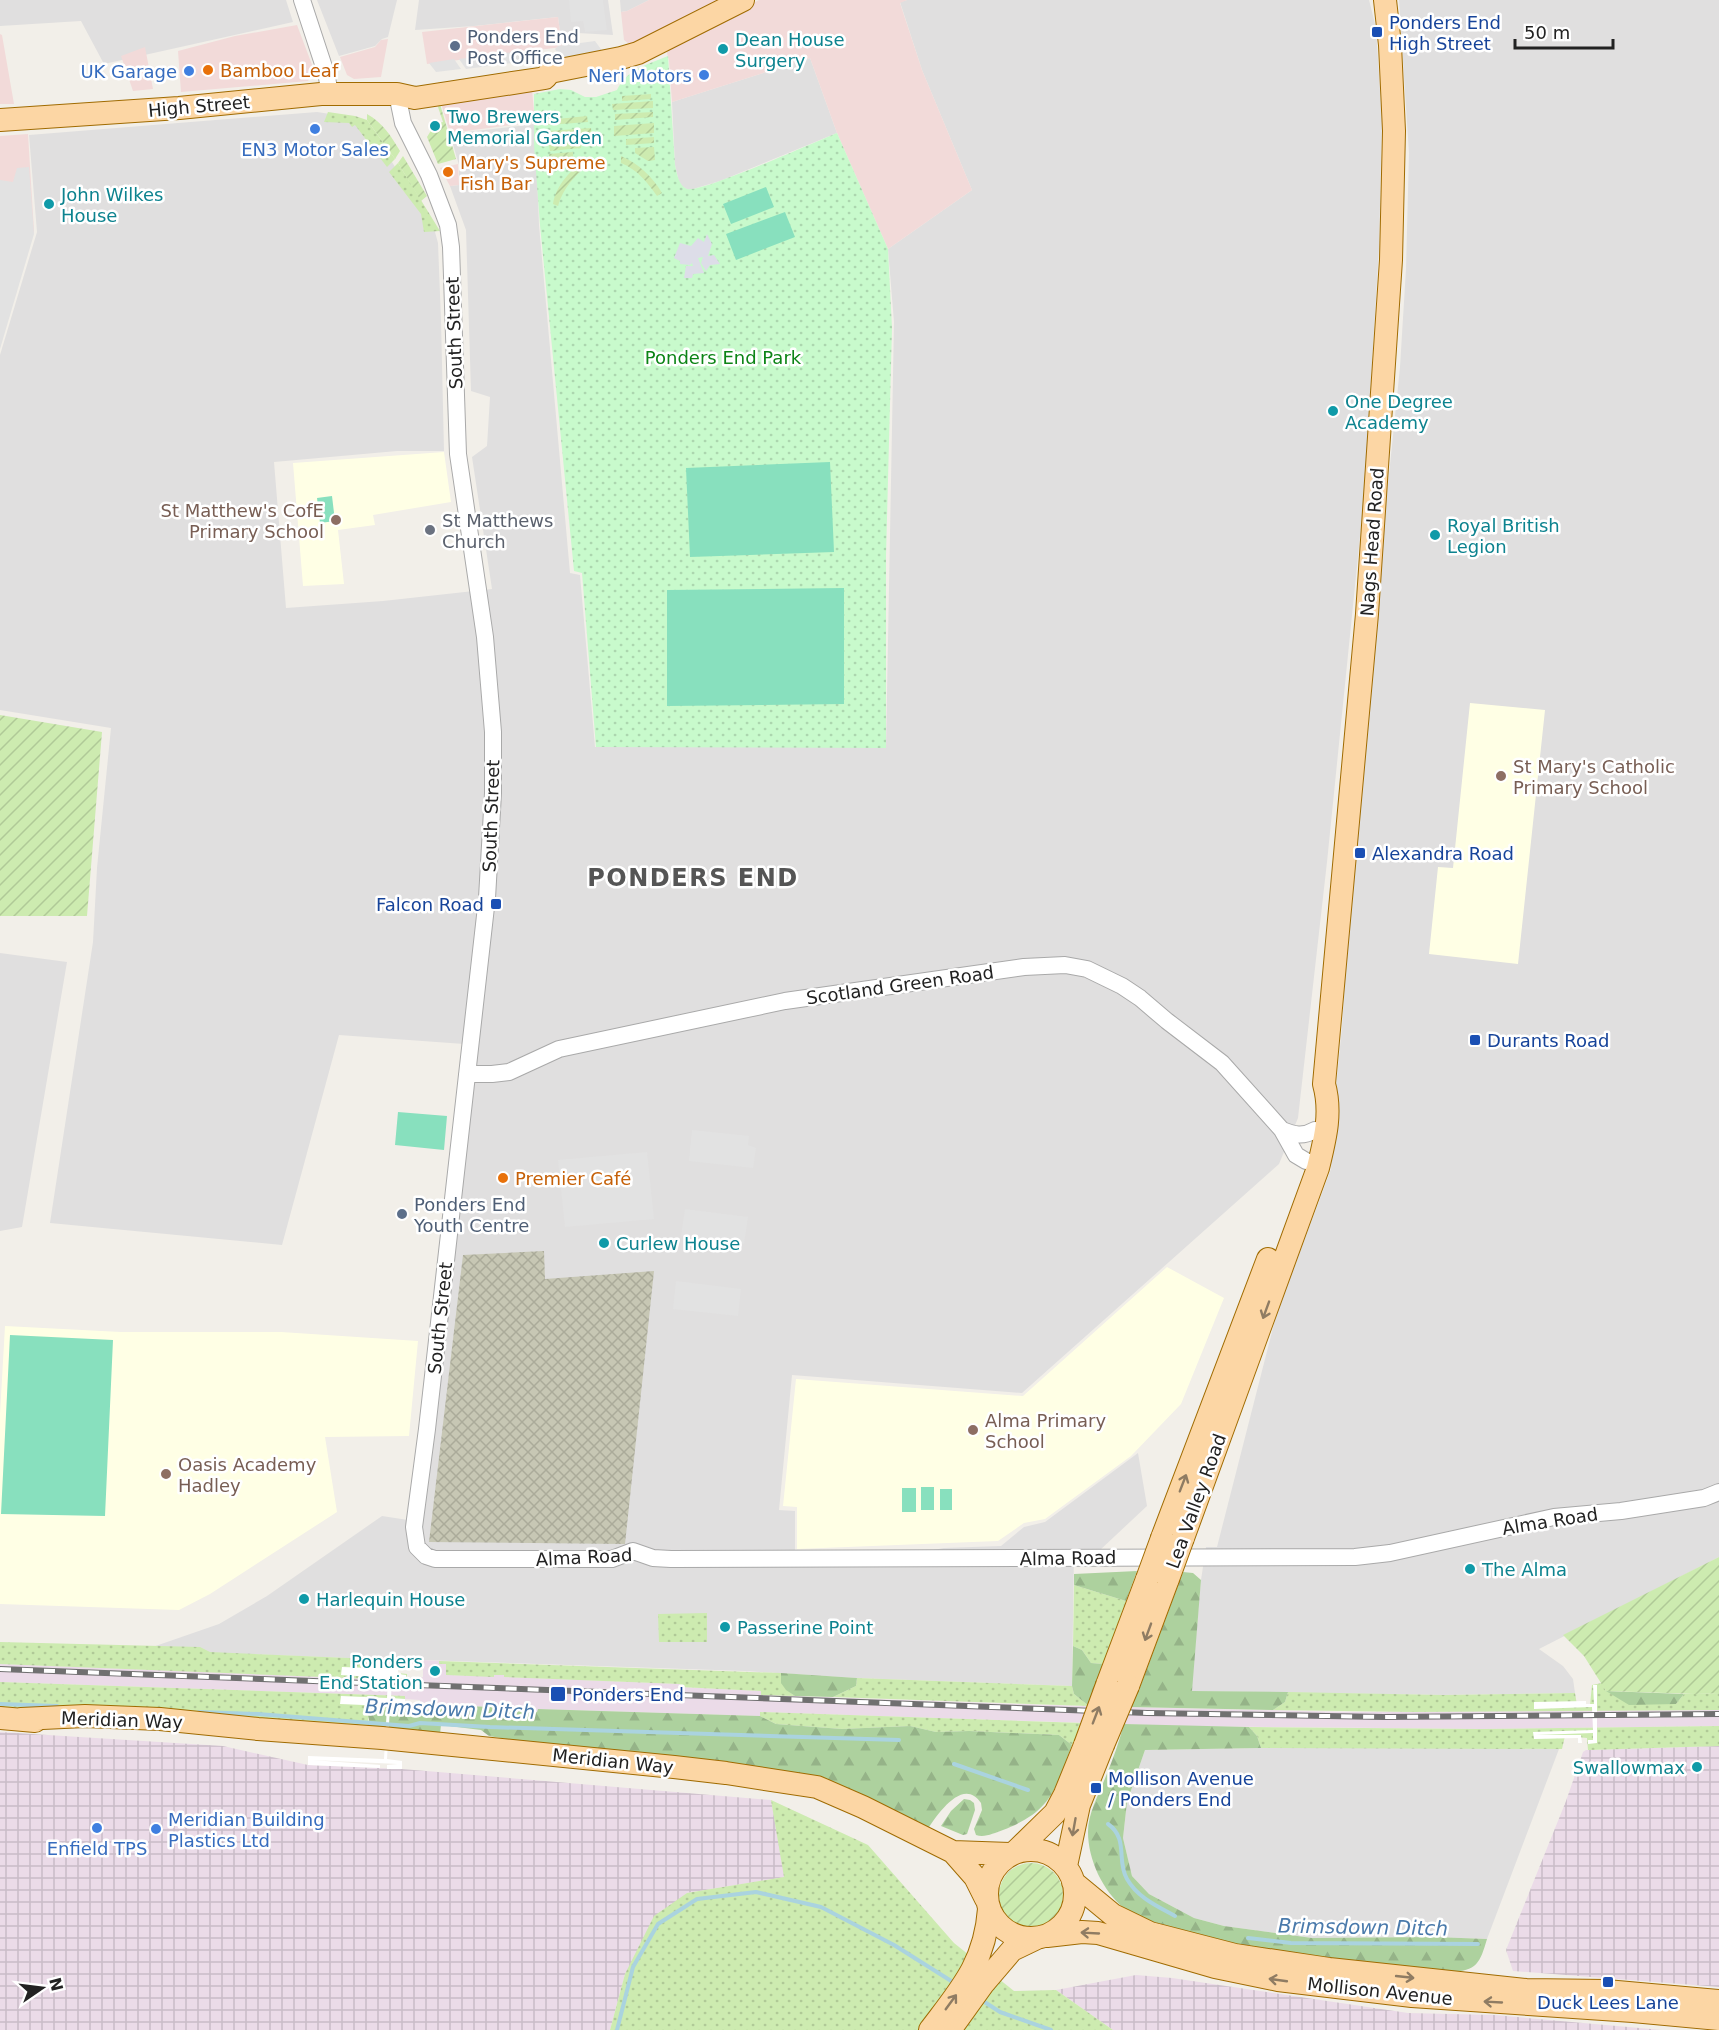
<svg xmlns="http://www.w3.org/2000/svg" width="1719" height="2030" font-family="'DejaVu Sans',sans-serif">
	<defs>
		<pattern id="industrial-grid" width="8" height="8" patternUnits="userSpaceOnUse" patternTransform="scale(1.5)"><rect width="8" height="8" fill="#ebdbe8"/><path d="M0 4h8M4 0v8" fill="none" stroke="#c9bcc7"/></pattern>
		<pattern id="construction-cross-hatch" width="8" height="8" patternUnits="userSpaceOnUse" patternTransform="scale(1.5)"><rect width="8" height="8" fill="#c7c7b4"/><path d="M0 0l8 8M0 8l8-8" fill="none" stroke="#abab9a"/></pattern>
		<pattern id="grass-dots" width="8" height="8" patternUnits="userSpaceOnUse" patternTransform="scale(1.5)"><rect width="8" height="8" fill="#cdebb0"/><path d="M2 2h.1M6 6h.1" fill="none" stroke="#b0c997" stroke-width="1.8" stroke-linecap="round"/></pattern>
		<pattern id="forest-firs" width="22" height="20" patternUnits="userSpaceOnUse" patternTransform="scale(1.5)"><rect width="22" height="20" fill="#add19e"/><path d="M5 1l3.5 6h-7zM16 11l3.5 6h-7z" fill="#95b388"/></pattern>
		<pattern id="park-dots" width="8" height="8" patternUnits="userSpaceOnUse" patternTransform="scale(1.5)"><rect width="8" height="8" fill="#c8facc"/><path d="M2 2h.1M6 6h.1" fill="none" stroke="#acd6af" stroke-width="1.8" stroke-linecap="round"/></pattern>
		<pattern id="garden-furrows" width="10" height="10" patternUnits="userSpaceOnUse" patternTransform="scale(1.5)"><rect width="10" height="10" fill="#cdebb0"/><path d="M-1 1l2-2M0 10L10 0M9 11l2-2" fill="none" stroke="#b0c997"/></pattern>
	</defs>
	<rect width="100%" height="100%" fill="#f2efe9"/>
	<path fill="#e0dfdf" d="M0 0H286L293 22 104 64 81 21 0 26Z
		M317 0H397L388 37 382 39 375 46 339 56Z
		M419 0H608L613 35 560 32 558 17 474 26 415 30Z
		M620 0H649L627 11 621 12Z
		M907 0H1369L1376 28 1382 121 1379 248 1364 497 1327 862 1298 1118 1279 1164 1022 1393 792 1375 779 1510 795 1511V1554L889 1558 944 1548 1001 1546 1024 1527 1045 1522 1138 1453 1147 1506 1099 1551H1074L1072 1686 857 1678 745 1671 423 1660H398V1669L372 1668V1659L144 1650 219 1624 267 1596 382 1516 408 1520 464 1044 339 1035 282 1245 50 1223 93 942 97 868 111 728 0 710V355L37 232 29 135 317 112 350 117 392 162 435 232 438 243 441 320 444 451H397L274 462 286 608 383 601 492 589 472 457 487 446 490 397 471 391 466 230 450 186 459 185V165L450 134 535 124 539 225 570 573 580 575 595 747H886L894 322 888 249 972 190 922 70 900 2Z
		M1399 0H1719V1557L1539 1649 1563 1666 1573 1679 1575 1693 1444 1695 1191 1691 1201 1580 1206 1547H1217L1276 1316 1331 1169 1332 1126 1342 1027 1357 788 1400 367 1406 269 1409 153Z
		M810 58 837 133 720 181 693 189 688 190 683 187 679 182 675 165 672 102Z
		M0 953 67 962 22 1227 0 1231Z
		M1261 1748H1497L1559 1749 1487 1939 1435 1937 1312 1938 1224 1926 1194 1918 1149 1894 1132 1876 1123 1838 1127 1802 1145 1750Z"/>
	<path fill="#f2dad9" d="M649 0H718L633 44H629L624 40 621 12 627 11Z
		M759 0H907L900 3 922 70 972 190 888 249 837 133 810 58 672 102 669 61 666 49Z
		M558 17 562 47 427 64 422 32Z
		M297 25 314 70 308 81 181 92 178 51 235 36Z
		M0 34 2 35 14 104H0Z
		M388 39 381 77 354 79 347 75 340 57 375 47 381 40Z
		M145 47 153 89 133 91 121 56Z
		M532 90 535 122 450 133 441 103Z
		M28 134 34 231 0 331V136Z
		M458 164 459 185 450 186 440 168Z"/>
	<path fill="url(#industrial-grid)" d="M0 1732 223 1746 308 1765 402 1769 771 1800 785 1877 687 1893 625 1974 610 2030H0Z
		M1719 1746V1987L1513 1971 1506 1950 1566 1801 1583 1752 1586 1750Z
		M1136 1975 1172 1978 1408 2013 1494 2015 1662 2030H1113L1056 1990Z"/>
	<path fill="#ffffe5" d="M444 452 451 502 373 515 375 525 338 530 344 584 303 586 293 463Z
		M1470 703 1545 710 1518 964 1429 954 1438 867 1453 868Z
		M1167 1267 1224 1298 1181 1404 1131 1456 1045 1519 1024 1523 998 1541 797 1549V1507L783 1506 796 1379 1023 1396Z
		M5 1326 121 1332H281L418 1341 409 1436 325 1437 337 1512 210 1594 179 1610 0 1604V1414Z"/>
	<path fill="#ebdbe8" d="M423 1660 439 1661 440 1664H446L447 1675 494 1676V1675H505V1677L680 1684V1687L761 1691 762 1695 1042 1705 1340 1712 1719 1710V1726L1481 1729 1283 1727 1176 1726 761 1712 760 1716 538 1709V1712H529V1708L431 1705V1710H420V1700L405 1699 404 1696 0 1682V1664L420 1680V1678L423 1677Z"/>
	<path fill="url(#construction-cross-hatch)" d="M544 1251 545 1279 654 1271 625 1544 429 1542 463 1255Z"/>
	<path fill="url(#grass-dots)" d="M328 112 355 116 367 120 395 159 387 167 355 125 352 127 349 123 324 122Z
		M398 163 440 231 424 232 421 214 389 172Z
		M1074 1585 1126 1601 1103 1664 1091 1663 1082 1650 1073 1646Z
		M707 1613V1642H659L658 1614Z
		M0 1642 200 1647 210 1652 373 1659V1668L398 1669V1673L407 1674V1678L420 1681 0 1664Z
		M439 1661 781 1673C781 1685 785 1689 795 1696L761 1695V1691L680 1687V1684L504 1677V1675H494V1677L446 1675V1664H439Z
		M857 1678 1072 1686 1074 1694 1089 1706 833 1697 856 1686Z
		M0 1682 405 1696V1707L392 1710H372L368 1719 370 1726 202 1715 0 1707Z
		M1602 1683 1606 1691 1676 1704 1684 1694 1719 1693V1710L1413 1712 1273 1710 1285 1702 1288 1692 1444 1695 1575 1693 1577 1705H1590L1592 1685Z
		M760 1712 1083 1723 1072 1745 1059 1735 969 1731 936 1732 910 1726 842 1729 776 1724 760 1716Z
		M1719 1726V1746L1588 1750 1587 1738 1565 1736 1562 1749 1261 1748 1257 1736 1249 1727 1481 1729Z
		M771 1800 868 1845 954 1943 1014 1991 1056 1990 1113 2030H610L625 1974 654 1916 687 1893 784 1877Z"/>
	<path fill="url(#forest-firs)" d="M1137 1571 1126 1601 1074 1585V1574Z
		M1183 1572 1193 1573 1201 1580 1192 1691 1288 1692 1285 1702 1273 1710 1130 1707 1139 1690Z
		M1073 1646 1082 1650 1091 1663 1103 1664 1089 1706 1074 1694 1072 1686Z
		M781 1673 857 1678 856 1686 833 1697 795 1696 786 1690 781 1683Z
		M1606 1691 1684 1694 1676 1704 1629 1705Z
		M431 1705 529 1708V1712H537L538 1709 760 1716 776 1724 842 1729 910 1726 936 1732 969 1731 1059 1735 1072 1745C1055 1790 1052 1811 1003 1830 994 1833 985 1838 976 1835L974 1829 982 1810 981 1803C963 1776 937 1815 927 1830L757 1767C692 1754 627 1754 561 1748 537 1745 513 1740 489 1736L481 1730 441 1725 440 1734 370 1726 368 1714 372 1710H392L405 1707 430 1710Z
		M1124 1724 1249 1727 1257 1736 1261 1748 1145 1750 1127 1802 1123 1838 1132 1876 1149 1894 1194 1918 1224 1926 1312 1938 1435 1937 1487 1939C1480 1963 1477 1971 1450 1972 1358 1962 1264 1956 1175 1928 1159 1923 1138 1919 1124 1908 1103 1891 1088 1860 1088 1832 1088 1813 1099 1794 1106 1776 1113 1759 1119 1742 1124 1724Z
		M964 1799 970 1800 974 1803 975 1810 967 1834 963 1835 941 1826 951 1811Z"/>
	<path fill="url(#park-dots)" d="M668 56 675 165C677 173 678 185 687 189 699 194 817 141 837 133L888 249 892 328 886 556V748L596 747 582 573 574 571 540 225 534 145V94L560 89 571 90 585 97H596L617 90C626 70 648 64 668 56Z"/>
	<path fill="url(#garden-furrows)" d="M651 94V99L622 101V96Z
		M653 101V108L613 110 612 104Z
		M440 104 456 159 438 164 427 137 435 124 443 122 438 107Z
		M653 112V117L615 120V114Z
		M367 114C383 123 391 136 400 151L395 159 367 120Z
		M587 116 588 122 548 125 547 120Z
		M654 123V133L614 136V126Z
		M591 128 592 137 548 140 547 131Z
		M654 137V143L626 145V139Z
		M580 142 581 148 550 151 549 145Z
		M654 147 655 160 648 161 635 153V148Z
		M573 152V157L560 167 551 168 549 154Z
		M403 156 427 196 421 201 398 163Z
		M621 156C639 164 652 176 662 193L657 196C647 182 638 170 621 163Z
		M588 159 589 164C575 175 563 188 558 206L553 204C556 185 571 169 588 159Z
		M0 715 102 732 87 916H0Z
		M1719 1557V1693L1695 1694 1606 1691 1584 1656 1563 1635Z
		M999 1895a32 32 0 1 1 64 0a32 32 0 1 1-64 0Z"/>
	<path fill="#88e0be" d="M766 187 774 207 731 224 723 204Z
		M785 212 795 237 736 260 726 234Z
		M830 462 834 552 690 557 686 468Z
		M332 496 335 521 320 523 317 498Z
		M844 588V704L667 706V590Z
		M398 1112 447 1116 444 1150 395 1145Z
		M10 1335 113 1340 105 1516 1 1514Z
		M921 1487H934V1510H921Z
		M902 1488H916V1512H902Z
		M940 1489H952V1510H940Z"/>
	<path fill="#e2e2e2" d="M569 0H603L607 30 585 32 583 21 571 22Z
		M595 41 603 52 561 58 555 49 558 46Z
		M516 52 523 62 494 65 487 55Z
		M482 56 489 66 466 69 459 59Z
		M454 59 461 69 436 72 429 63Z
		M29 167 34 234 0 349V180L13 182 17 168Z
		M692 1130 749 1136 748 1145 756 1148 753 1168 689 1161Z
		M647 1152 654 1219 565 1227 558 1160Z
		M685 1209 748 1217 744 1244 681 1236Z
		M676 1281 741 1289 738 1316 673 1309Z"/>
	<path fill="#dddde8" d="M707 234 712 244 708 256 714 255 720 264 710 265 706 271 701 263 703 257 698 258 704 273 693 274 692 278H684L686 266H693L692 263 690 265 680 264V261L674 258 680 243 691 246 698 238 704 242Z"/>
	<path fill="#fff" d="M342 1667 398 1669V1674L406 1675V1678H392L391 1698 405 1699V1702H391L396 1703V1706L390 1707 387 1759 402 1761V1769H387V1765L398 1764 312 1760 380 1765V1768L308 1765V1756L384 1759 387 1706 340 1704 341 1696 387 1698 388 1678 341 1675Z
		M1593 1685H1597V1743L1588 1744V1740H1593V1733L1536 1735H1581L1582 1743H1578V1738L1534 1739 1533 1732 1593 1730 1592 1707 1534 1709V1702L1586 1701V1704H1594Z"/>
	<g fill="none" stroke-linecap="round" stroke-linejoin="round">
		<path stroke="#aad3df" stroke-width="4" d="M0 1704 57 1706
			M199 1712 258 1714 409 1726 420 1723 490 1727 899 1740
			M954 1764 1028 1790
			M1108 1824C1129 1839 1116 1860 1127 1879 1138 1898 1157 1906 1175 1916
			M1248 1938 1291 1943 1478 1944
			M980 1999 1000 2012 1051 2030
			M617 2030 633 1967 658 1924 697 1899 756 1892 821 1907 894 1945 956 1984"/>
		<defs>
			<path id="tertiary" d="M302 0 326 73 330 93
				M397 94 403 123 429 175 448 225 451 247 458 454 485 637 493 732V793L487 898 427 1429 414 1527 417 1547 426 1556 435 1559H612L633 1551 653 1558 671 1559 1355 1557 1390 1553 1554 1517 1621 1511 1704 1498 1719 1492
				M467 1074H492L509 1072 559 1049 785 1001 1024 967 1065 965 1087 969 1122 986 1140 998 1167 1021 1222 1063 1282 1130 1296 1155 1306 1161
				M1282 1130C1294 1135 1303 1137 1315 1130"/>
			<path id="primary" d="M0 120 179 108 321 94H397L415 98 539 79 545 78 550 72 621 58 638 53 743 0
				M1162 1538 1268 1259
				M1183 1538 1318 1168C1325 1139 1332 1113 1324 1084L1367 614 1391 260 1394 131 1390 45 1385 0
				M1107 1685 1147 1579
				M1128 1686 1168 1579
				M0 1718 35 1721
				M21 1719 85 1716 160 1719 258 1729 382 1738 674 1767 726 1773 817 1787 863 1807 953 1852 975 1877 986 1899
				M987 1894a44 44 0 1 1 88 0a44 44 0 1 1-88 0Z
				M953 1852 1010 1854
				M1015 1852 1055 1813 1065 1794 1085 1745
				M1066 1866 1079 1805 1103 1745
				M1073 1882 1113 1915 1150 1933 1235 1955 1329 1969 1526 1990 1606 1991 1719 2001
				M1047 1936 1082 1932 1098 1933 1215 1967 1278 1980 1412 1996 1633 2011 1719 2019
				M930 2030C961 1989 985 1963 989 1909
				M950 2030 983 1984 1012 1950 1037 1938"/>
		</defs>
		<use href="#tertiary" stroke="#a9a9a9" stroke-width="18"/>
		<use href="#primary" stroke="#a06b00" stroke-width="24"/>
		<use href="#tertiary" stroke="#fff" stroke-width="16"/>
		<use href="#primary" stroke="#fcd6a4" stroke-width="22"/>
		<defs>
			<path id="rail" d="M0 1669 1147 1713 1384 1717 1719 1714"/>
		</defs>
		<use href="#rail" stroke="#707070" stroke-width="6"/>
		<use href="#rail" stroke="#fff" stroke-width="4" stroke-dasharray="11" stroke-linecap="butt"/>
		<defs>
			<path id="primary-bridge" d="M1147 1579 1162 1538
				M1168 1579 1183 1538
				M1085 1745 1107 1685
				M1103 1745 1128 1686"/>
		</defs>
		<use href="#primary-bridge" stroke="#a06b00" stroke-width="24" stroke-linecap="butt"/>
		<use href="#primary-bridge" stroke="#fcd6a4" stroke-width="22"/>
	</g>
	<defs><path id="oneway-shaft" d="M-6 0H5M1.5-3L5.5 0L1.5 3" fill="none" stroke-width="1.6" stroke-linecap="round" stroke-linejoin="round" transform="scale(1.5)"/></defs>
	<g stroke="#8f7c63">
		<use href="#oneway-shaft" transform="translate(1266 1310) rotate(110)"/>
		<use href="#oneway-shaft" transform="translate(1183 1483) rotate(-69)"/>
		<use href="#oneway-shaft" transform="translate(1148 1632) rotate(110)"/>
		<use href="#oneway-shaft" transform="translate(1096 1715) rotate(-69)"/>
		<use href="#oneway-shaft" transform="translate(1074 1827) rotate(100)"/>
		<use href="#oneway-shaft" transform="translate(1090 1933) rotate(-177)"/>
		<use href="#oneway-shaft" transform="translate(1405 1977) rotate(6)"/>
		<use href="#oneway-shaft" transform="translate(1278 1980) rotate(-172)"/>
		<use href="#oneway-shaft" transform="translate(951 2002) rotate(-54)"/>
		<use href="#oneway-shaft" transform="translate(1493 2002) rotate(-177)"/>
	</g>
	<g fill="#1a4fb4" stroke="#fff" stroke-width="2">
		<rect x="1371" y="26" width="12" height="12" rx="3"/>
		<rect x="1354" y="847" width="12" height="12" rx="3"/>
		<rect x="490" y="898" width="12" height="12" rx="3"/>
		<rect x="1469" y="1034" width="12" height="12" rx="3"/>
		<rect x="550" y="1686" width="16" height="16" rx="3"/>
		<rect x="1090" y="1782" width="12" height="12" rx="3"/>
		<rect x="1602" y="1976" width="12" height="12" rx="3"/>
	</g>
	<g fill="#5c6f8a" stroke="#fff" stroke-width="2">
		<circle cx="455" cy="46" r="6"/>
		<circle cx="402" cy="1214" r="6"/>
	</g>
	<g fill="#0f9aa8" stroke="#fff" stroke-width="2">
		<circle cx="723" cy="49" r="6"/>
		<circle cx="435" cy="126" r="6"/>
		<circle cx="49" cy="204" r="6"/>
		<circle cx="1333" cy="411" r="6"/>
		<circle cx="1435" cy="535" r="6"/>
		<circle cx="604" cy="1243" r="6"/>
		<circle cx="1470" cy="1569" r="6"/>
		<circle cx="304" cy="1599" r="6"/>
		<circle cx="725" cy="1627" r="6"/>
		<circle cx="435" cy="1671" r="6"/>
		<circle cx="1697" cy="1767" r="6"/>
	</g>
	<g fill="#e8710a" stroke="#fff" stroke-width="2">
		<circle cx="208" cy="70" r="6"/>
		<circle cx="448" cy="172" r="6"/>
		<circle cx="503" cy="1178" r="6"/>
	</g>
	<g fill="#3f7fe0" stroke="#fff" stroke-width="2">
		<circle cx="189" cy="71" r="6"/>
		<circle cx="704" cy="75" r="6"/>
		<circle cx="315" cy="129" r="6"/>
		<circle cx="97" cy="1828" r="6"/>
		<circle cx="156" cy="1829" r="6"/>
	</g>
	<g fill="#8d6e63" stroke="#fff" stroke-width="2">
		<circle cx="336" cy="520" r="6"/>
		<circle cx="1501" cy="776" r="6"/>
		<circle cx="973" cy="1430" r="6"/>
		<circle cx="166" cy="1474" r="6"/>
	</g>
	<circle fill="#6b7280" stroke="#fff" stroke-width="2" cx="430" cy="530" r="6"/>
	<g text-anchor="middle" dominant-baseline="central" stroke-width="5" stroke-linejoin="round" paint-order="stroke">
		<g font-size="18" fill="#164399" stroke="#fff" text-anchor="start">
			<text x="1389" y="22">Ponders End<tspan x="1389" dy="21">High Street</tspan></text>
			<text x="1372" y="853">Alexandra Road</text>
			<text x="484" y="904" text-anchor="end">Falcon Road</text>
			<text x="1487" y="1040">Durants Road</text>
			<text x="572" y="1694">Ponders End</text>
			<text x="1108" y="1778">Mollison Avenue<tspan x="1108" dy="21">/ Ponders End</tspan></text>
			<text x="1608" y="2002" text-anchor="middle">Duck Lees Lane</text>
		</g>
		<g font-size="18" fill="#4e5e75" stroke="#fff" text-anchor="start">
			<text x="467" y="36">Ponders End<tspan x="467" dy="21">Post Office</tspan></text>
			<text x="414" y="1204">Ponders End<tspan x="414" dy="21">Youth Centre</tspan></text>
		</g>
		<g font-size="18" fill="#0d838f" stroke="#fff" text-anchor="start">
			<text x="735" y="39">Dean House<tspan x="735" dy="21">Surgery</tspan></text>
			<text x="447" y="116">Two Brewers<tspan x="447" dy="21">Memorial Garden</tspan></text>
			<text x="61" y="194">John Wilkes<tspan x="61" dy="21">House</tspan></text>
			<text x="1345" y="401">One Degree<tspan x="1345" dy="21">Academy</tspan></text>
			<text x="1447" y="525">Royal British<tspan x="1447" dy="21">Legion</tspan></text>
			<text x="616" y="1243">Curlew House</text>
			<text x="1482" y="1569">The Alma</text>
			<text x="316" y="1599">Harlequin House</text>
			<text x="737" y="1627">Passerine Point</text>
			<text x="423" y="1661" text-anchor="end">Ponders<tspan x="423" dy="21">End Station</tspan></text>
			<text x="1685" y="1767" text-anchor="end">Swallowmax</text>
		</g>
		<g font-size="18" fill="#c56008" stroke="#fff" text-anchor="start">
			<text x="220" y="70">Bamboo Leaf</text>
			<text x="460" y="162">Mary's Supreme<tspan x="460" dy="21">Fish Bar</tspan></text>
			<text x="515" y="1178">Premier Café</text>
		</g>
		<g font-size="18" fill="#366cbe" stroke="#fff" text-anchor="end">
			<text x="177" y="71">UK Garage</text>
			<text x="692" y="75">Neri Motors</text>
			<text x="315" y="149" text-anchor="middle">EN3 Motor Sales</text>
			<text x="168" y="1819" text-anchor="start">Meridian Building<tspan x="168" dy="21">Plastics Ltd</tspan></text>
			<text x="97" y="1848" text-anchor="middle">Enfield TPS</text>
		</g>
		<g font-size="18" fill="#222" stroke="#fff">
			<text transform="translate(199 106) rotate(-5)">High Street</text>
			<text transform="translate(454 333) rotate(-92)">South Street</text>
			<text transform="translate(1372 542) rotate(-86)">Nags Head Road</text>
			<text transform="translate(491 816) rotate(-88)">South Street</text>
			<text transform="translate(900 985) rotate(-8)">Scotland Green Road</text>
			<text transform="translate(440 1318) rotate(-84)">South Street</text>
			<text transform="translate(1196 1501) rotate(-70)">Lea Valley Road</text>
			<text transform="translate(1550 1521) rotate(-9)">Alma Road</text>
			<text transform="translate(584 1557) rotate(-3)">Alma Road</text>
			<text transform="translate(1068 1558) rotate(-1)">Alma Road</text>
			<text transform="translate(122 1720) rotate(2)">Meridian Way</text>
			<text transform="translate(613 1761) rotate(6)">Meridian Way</text>
			<text transform="translate(1380 1991) rotate(6)">Mollison Avenue</text>
		</g>
		<g font-size="18" fill="#0c8416" stroke="#fff">
			<text x="723" y="357">Ponders End Park</text>
		</g>
		<g font-size="18" fill="#785e54" stroke="#fff" text-anchor="start">
			<text x="324" y="510" text-anchor="end">St Matthew's CofE<tspan x="324" dy="21">Primary School</tspan></text>
			<text x="1513" y="766">St Mary's Catholic<tspan x="1513" dy="21">Primary School</tspan></text>
			<text x="985" y="1420">Alma Primary<tspan x="985" dy="21">School</tspan></text>
			<text x="178" y="1464">Oasis Academy<tspan x="178" dy="21">Hadley</tspan></text>
		</g>
		<g font-size="18" fill="#5b616d" stroke="#fff" text-anchor="start">
			<text x="442" y="520">St Matthews<tspan x="442" dy="21">Church</tspan></text>
		</g>
		<g font-size="20" font-style="italic" fill="#4a7aab" stroke="#fff">
			<text transform="translate(450 1709) rotate(2)">Brimsdown Ditch</text>
			<text transform="translate(1363 1927) rotate(1)">Brimsdown Ditch</text>
		</g>
		<g font-size="24" font-weight="bold" letter-spacing="1.5" fill="#555" stroke="#fff">
			<text x="693" y="878">PONDERS END</text>
		</g>
	</g>
	<g transform="translate(42 1988) rotate(76)" stroke="#ffffff" stroke-width="4.5" paint-order="stroke">
	<path d="M0-4.5L10 22L0 15L-10 22Z" fill="#222222"/>
	<text y="-9" font-size="16" font-weight="bold" text-anchor="middle" fill="#222222">N</text>
	</g>
	<path d="M1515 39v9h98v-9" fill="none" stroke="#222222" stroke-width="3"/>
	<text x="1524" y="39" font-size="18" fill="#222222" stroke="#ffffff" stroke-width="4.5" paint-order="stroke">50 m</text>
</svg>
